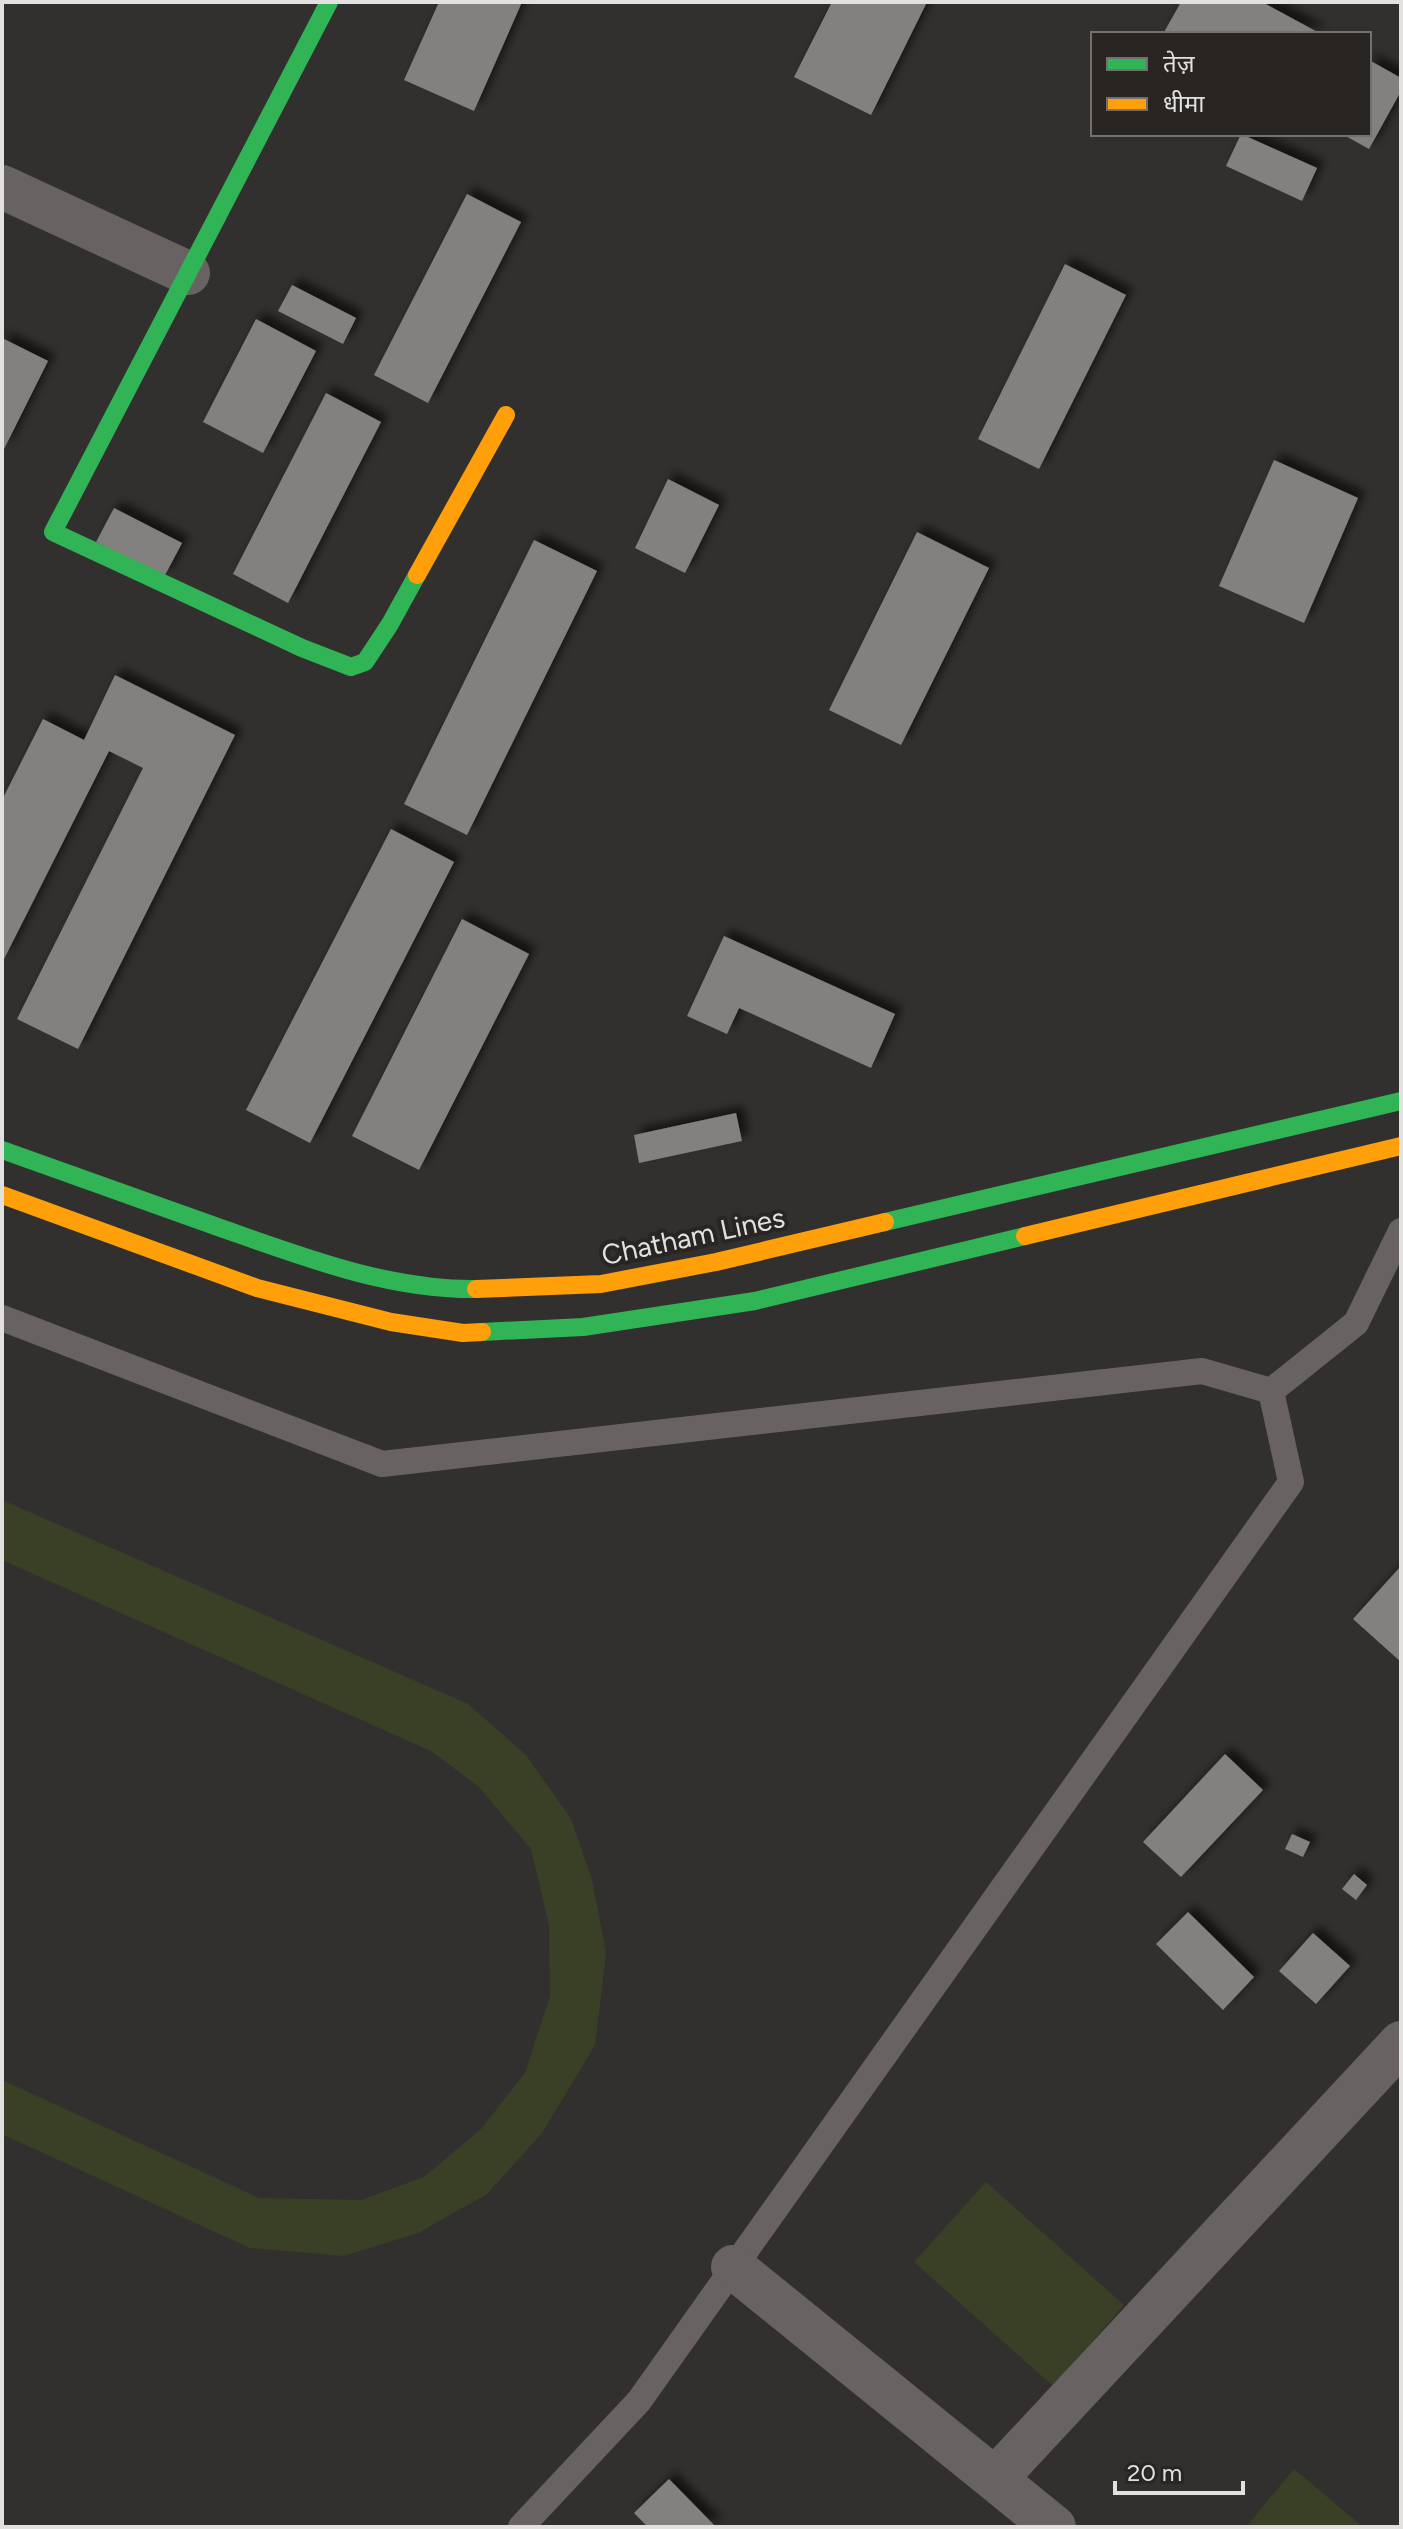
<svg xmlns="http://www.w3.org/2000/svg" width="1403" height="2529" font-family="Figtree,'Noto Sans Devanagari',sans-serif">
	<defs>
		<filter id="shadow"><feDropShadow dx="7" dy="-7" stdDeviation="4" flood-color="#0009"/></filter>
	</defs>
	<rect width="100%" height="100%" fill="#32302e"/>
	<path fill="#3a4026" d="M2 1500 468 1704 526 1755 571 1819 592 1880 606 1953 595 2045 542 2133 487 2194 418 2233 344 2256 250 2248 2 2134V2080L259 2198 361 2200 424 2177 481 2129 525 2073 550 1996 549 1925 531 1849 479 1787 431 1751 2 1560Z
		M986 2182 1124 2305 1053 2386 914 2262Z
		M1294 2469 1363 2527H1246Z"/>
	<path fill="#83817f" filter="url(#shadow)" d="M439 2H522L474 111 404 80Z
		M832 2 926 4 871 115 794 77Z
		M1181 2H1262L1321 34H1163Z
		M1369 60 1401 78V91L1369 149 1342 134H1369Z
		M1241 134 1317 168 1302 201 1226 166Z
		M467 194 521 222 428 403 374 375Z
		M1065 264 1126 295 1039 469 978 439Z
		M292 285 356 318 343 344 278 311Z
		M256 319 316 351 263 453 203 422Z
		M2 338 48 361 2 453Z
		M326 393 381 422 288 603 233 574Z
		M1274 460 1358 498 1304 623 1219 586Z
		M668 479 719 505 685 573 635 548Z
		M114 508 182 543 164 577 96 542Z
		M917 532 989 568 901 745 829 710Z
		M534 540 597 571 467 835 404 804Z
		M115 675 235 735 78 1049 17 1019 143 768 109 751 2 963V800L43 719 84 740Z
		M391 829 454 862 310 1143 246 1110Z
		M462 919 529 954 419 1170 352 1136Z
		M724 936 895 1014 871 1068 739 1008 727 1034 687 1016Z
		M736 1113 742 1141 639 1163 634 1135Z
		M1401 1566V1662L1353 1619Z
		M1225 1754 1263 1790 1181 1877 1143 1842Z
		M1292 1834 1310 1842 1303 1857 1285 1849Z
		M1354 1874 1367 1885 1356 1900 1342 1889Z
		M1188 1912 1254 1977 1223 2010 1156 1944Z
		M1313 1933 1350 1966 1316 2004 1279 1971Z
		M669 2479 716 2527H648L634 2513Z"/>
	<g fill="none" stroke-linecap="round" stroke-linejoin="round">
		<path stroke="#696262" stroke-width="26" d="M2 1318 382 1464 1202 1371 1271 1391 1291 1482 639 2401 521 2527
			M1271 1391 1356 1323 1401 1231"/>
		<path stroke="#696262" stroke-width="44" d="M2 187 188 273
			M733 2267 1054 2527
			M995 2479 1401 2043"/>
		<path stroke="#30b455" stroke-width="18" d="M329 2 53 532 302 648 351 667 365 662 390 624 417 575
			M2 1150C73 1175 144 1200 215 1226 298 1255 386 1290 476 1289
			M885 1222 1401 1101
			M482 1332 583 1327 755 1301 1025 1236"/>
		<path stroke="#ff9f0a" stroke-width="18" d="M417 575 506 415
			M2 1195 257 1288 391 1322 463 1333 482 1332
			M1025 1236 1401 1146
			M476 1289 601 1284 716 1262 885 1222"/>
	</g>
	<g text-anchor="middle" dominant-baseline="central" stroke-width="8" stroke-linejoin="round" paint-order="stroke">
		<g font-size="28" fill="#e3e1df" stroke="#292523">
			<text transform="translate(693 1236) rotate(-12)">Chatham Lines</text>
		</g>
	</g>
	<rect width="1403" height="2529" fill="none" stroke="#e3e1df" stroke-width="8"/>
	<rect x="1091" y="32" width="280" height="104" fill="#292523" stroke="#73706e" stroke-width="2"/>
	<rect x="1107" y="58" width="40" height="12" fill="#30b455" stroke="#73706e" stroke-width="2"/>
	<text x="1163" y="72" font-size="24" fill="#e3e1df">तेज़</text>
	<rect x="1107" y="98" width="40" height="12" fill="#ff9f0a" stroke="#73706e" stroke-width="2"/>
	<text x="1163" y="112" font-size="24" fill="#e3e1df">धीमा</text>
	<path d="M1115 2481v12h128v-12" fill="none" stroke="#e3e1df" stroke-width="4"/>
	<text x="1127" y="2481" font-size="24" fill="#e3e1df" stroke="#292523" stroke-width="6" paint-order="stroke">20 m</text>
</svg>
